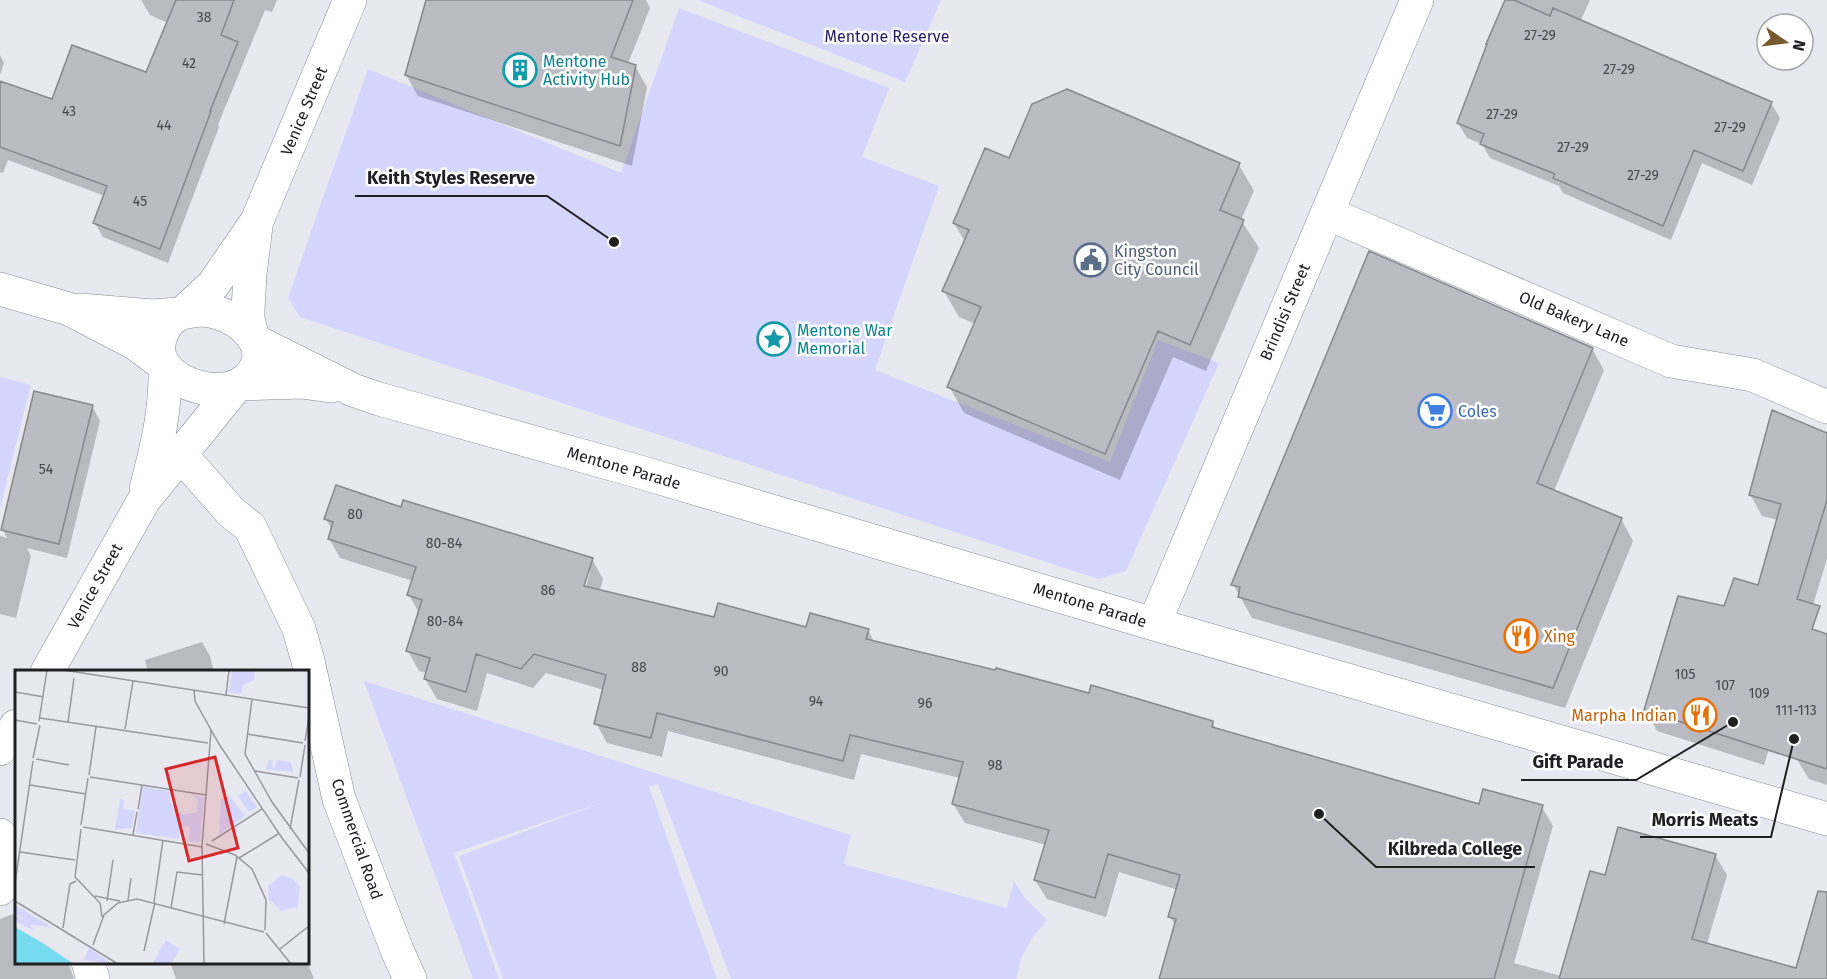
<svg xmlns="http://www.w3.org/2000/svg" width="1827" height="979" font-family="'Fira Sans',sans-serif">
	<rect width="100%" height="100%" fill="#e8e8f0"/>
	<path fill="#d5d6fd" d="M698 0H941L905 82Z
		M679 8 889 88 862 157 939 186 875 370 1110 462 1158 340 1219 363 1126 571 1098 579 300 317 288 298 368 69 621 173Z
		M0 377 31 385 0 508Z
		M364 681 851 835 844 864 1007 908 1014 881 1024 897 1047 920 1032 938 1022 956 1016 979H731L658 784 649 787 717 979H503L459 856 609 800 454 853 499 979H473Z"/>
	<path fill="#0003" fill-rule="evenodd" d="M141 0H277L272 12 265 10 218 125 219 127 168 263 103 237 95 223 105 196 8 160 3 173 0 172V82L53 101 147 74 168 23 150 15Z
		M428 0H646L650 8 628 64 635 66 647 87 632 166 418 96 406 75Z
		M1507 0H1590L1580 22 1771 103 1780 118 1752 185 1702 163 1671 240 1563 193 1559 186 1490 158 1482 144 1467 138 1458 123Z
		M0 55 4 63 0 75Z
		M1010 160 1239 165 1254 191 1241 220 1259 248 1206 371 1173 357 1120 480 964 413 949 386 976 324 959 317 944 291 965 242 954 223Z
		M1592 349 1604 370 1554 491 1621 519 1633 541 1565 708 1252 618 1233 584Z
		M92 406 100 421 67 558 27 548 31 556 16 618 0 614V536L7 538 3 530Z
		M1827 435V559L1764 765 1657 731 1645 709 1759 587 1778 520 1762 516 1750 494Z
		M402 508 592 559 603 579 600 590 715 619 807 629 868 630 875 643 1090 695 1212 722 1216 729 1480 806 1542 807 1553 826 1514 963 1561 976 1606 877 1715 855 1727 875 1707 944 1797 970 1827 898V979H1160L1175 926 1170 916 1178 890 1119 872 1106 917 1047 899 1035 880 1046 845 965 823 953 804 960 778 861 754 854 780 668 731 662 757 607 743 596 723 604 690 546 673 533 688 487 673 477 711 437 699 425 679 427 673 419 671 408 651 419 613 409 595 413 581 340 558 329 538 332 530 326 519ZM587 572H590L584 594 581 593Z
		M202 642 210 656 214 672H148L145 660Z
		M1827 677V785L1809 779 1796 758Z
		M16 913V962H68L74 979H0V919Z
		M170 962H307L314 979H176Z"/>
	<path fill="#bbbcc3" stroke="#87878e" stroke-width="1.5" d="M176 0H234L221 35 238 42 210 111H211L160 249 93 223 107 186 0 147V81L52 99 72 45 146 72Z
		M426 0H633L611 57 636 65 620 146 405 75Z
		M1505 0H1514L1550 16 1553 8 1772 102 1743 171 1694 150 1663 226 1553 178 1555 174 1480 144 1484 134 1457 123 1487 44H1486Z
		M1067 89 1240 163 1220 210 1244 220 1190 345 1158 331 1105 454 947 387 981 307 942 291 969 230 953 223 985 148 1009 158 1032 104Z
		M1369 251 1593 348 1537 483 1622 518 1553 688 1238 597 1240 587 1231 585Z
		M34 391 93 405 59 544 1 530Z
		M1772 410 1827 433V500L1797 599 1820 606 1812 629 1827 634V769L1644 710 1678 596 1724 606 1734 578 1758 585 1781 504 1749 495Z
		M336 485 401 507 403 500 593 558 584 586 714 617 718 603 806 627 810 613 869 629 866 639 995 670 996 668 1089 693 1091 685 1213 721 1212 727 1479 804 1483 789 1543 805 1494 979H1159L1176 919 1168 917 1180 875 1108 854 1095 898 1034 880 1049 830 952 804 963 762 850 735 843 761 657 713 651 738 594 724 606 675 534 654 521 669 476 654 466 692 424 679 430 658 406 651 422 600 407 595 416 567 328 539 333 522 324 519Z
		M1618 827 1716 854 1692 939 1796 968 1818 891 1827 892V979H1559L1590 871 1605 875Z"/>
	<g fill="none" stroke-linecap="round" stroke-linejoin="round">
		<defs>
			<path id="minor" d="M1327 213 1671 361 1753 375 1827 407
				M0 289 69 309 136 344 163 364
				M80 310 152 316 179 314
				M202 310C235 311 281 347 247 379 226 399 180 388 164 365 152 348 162 322 180 314 187 311 195 311 202 310Z
				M184 312 213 285 257 221 350 0
				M253 338 248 319V310L250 274 256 226
				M255 341 353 390 379 399 633 470 1154 624 1827 819
				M241 384 301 382 331 386
				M181 455 231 512 250 527 299 629 308 661 339 799 397 950 410 979
				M146 489C157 447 166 411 165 367
				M1154 624 1417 0
				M47 672 144 500 236 386
				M0 749 8 740 16 726
				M0 835 13 864 0 889
				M88 962 93 979"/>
		</defs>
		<use href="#minor" stroke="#8a8b92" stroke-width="34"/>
		<use href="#minor" stroke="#fff" stroke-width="33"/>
	</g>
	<defs>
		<symbol id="building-ring" viewBox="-11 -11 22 22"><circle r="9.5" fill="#fff" stroke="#0f9aa8" stroke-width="1.5"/><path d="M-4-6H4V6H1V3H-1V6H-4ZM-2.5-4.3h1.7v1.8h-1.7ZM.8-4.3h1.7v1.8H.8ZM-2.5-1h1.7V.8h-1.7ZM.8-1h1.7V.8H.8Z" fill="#0f9aa8"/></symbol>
		<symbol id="civic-ring" viewBox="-11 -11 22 22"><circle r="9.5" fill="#fff" stroke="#5c6f8a" stroke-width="1.5"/><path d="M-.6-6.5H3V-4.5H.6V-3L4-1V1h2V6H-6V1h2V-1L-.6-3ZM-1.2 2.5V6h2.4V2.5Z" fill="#5c6f8a"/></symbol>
		<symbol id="sight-ring" viewBox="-11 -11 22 22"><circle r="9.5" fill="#fff" stroke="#0f9aa8" stroke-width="1.5"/><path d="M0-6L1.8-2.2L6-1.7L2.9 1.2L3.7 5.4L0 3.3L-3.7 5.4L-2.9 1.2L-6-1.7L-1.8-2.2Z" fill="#0f9aa8"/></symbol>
		<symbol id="supermarket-ring" viewBox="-11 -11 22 22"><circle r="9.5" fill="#fff" stroke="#3f7fe0" stroke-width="1.5"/><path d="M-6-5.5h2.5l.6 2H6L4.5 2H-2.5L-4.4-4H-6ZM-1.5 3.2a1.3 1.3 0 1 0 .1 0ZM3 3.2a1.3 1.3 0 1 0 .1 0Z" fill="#3f7fe0"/></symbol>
		<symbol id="restaurant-ring" viewBox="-11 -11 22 22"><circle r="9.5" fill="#fff" stroke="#e8710a" stroke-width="1.5"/><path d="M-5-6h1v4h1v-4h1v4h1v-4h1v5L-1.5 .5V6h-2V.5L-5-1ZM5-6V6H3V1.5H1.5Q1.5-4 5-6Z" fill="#e8710a"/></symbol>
	</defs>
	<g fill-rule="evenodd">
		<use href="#building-ring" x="501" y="51" width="38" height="38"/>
		<use href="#civic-ring" x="1072" y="241" width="38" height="38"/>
		<use href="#sight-ring" x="755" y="320" width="38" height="38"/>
		<use href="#supermarket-ring" x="1416" y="392" width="38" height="38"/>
		<use href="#restaurant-ring" x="1502" y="617" width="38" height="38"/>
		<use href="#restaurant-ring" x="1681" y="696" width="38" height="38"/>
	</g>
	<g text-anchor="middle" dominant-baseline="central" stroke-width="5" stroke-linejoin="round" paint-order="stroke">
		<g font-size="14" fill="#47474b">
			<text x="204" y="17">38</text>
			<text x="1540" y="35">27-29</text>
			<text x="189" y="63">42</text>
			<text x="1619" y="69">27-29</text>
			<text x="69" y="111">43</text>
			<text x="1502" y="114">27-29</text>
			<text x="164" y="125">44</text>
			<text x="1730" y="127">27-29</text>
			<text x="1573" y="147">27-29</text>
			<text x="1643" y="175">27-29</text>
			<text x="140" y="201">45</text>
			<text x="46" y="469">54</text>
			<text x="355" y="514">80</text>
			<text x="444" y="543">80-84</text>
			<text x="548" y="590">86</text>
			<text x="445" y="621">80-84</text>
			<text x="639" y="667">88</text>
			<text x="721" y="671">90</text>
			<text x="1685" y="674">105</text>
			<text x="1725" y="685">107</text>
			<text x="1759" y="693">109</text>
			<text x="816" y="701">94</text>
			<text x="925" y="703">96</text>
			<text x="1796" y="710">111-113</text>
			<text x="995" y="765">98</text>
		</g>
		<g font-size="16" fill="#271967" stroke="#fff">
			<text x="887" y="36">Mentone Reserve</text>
		</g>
		<g font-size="16" fill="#0d838f" stroke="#fff" text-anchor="start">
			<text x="543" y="61">Mentone<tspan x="543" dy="18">Activity Hub</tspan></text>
			<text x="797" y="330">Mentone War<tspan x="797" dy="18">Memorial</tspan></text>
		</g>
		<g font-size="16" fill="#202023" stroke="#fff">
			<text transform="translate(304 111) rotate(-67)">Venice Street</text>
			<text transform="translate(1285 312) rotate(-67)">Brindisi Street</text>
			<text transform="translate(1574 319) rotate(23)">Old Bakery Lane</text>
			<text transform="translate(624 468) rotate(16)">Mentone Parade</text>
			<text transform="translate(95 586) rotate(-61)">Venice Street</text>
			<text transform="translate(1090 605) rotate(17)">Mentone Parade</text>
			<text transform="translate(357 839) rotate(71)">Commercial Road</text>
		</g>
		<g font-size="16" fill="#4e5e75" stroke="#fff" text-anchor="start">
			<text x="1114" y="251">Kingston<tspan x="1114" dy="18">City Council</tspan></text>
		</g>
		<g font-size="16" fill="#366cbe" stroke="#fff" text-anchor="start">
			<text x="1458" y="411">Coles</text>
		</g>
		<g font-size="16" fill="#c56008" stroke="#fff" text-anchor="start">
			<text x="1544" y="636">Xing</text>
			<text x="1677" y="715" text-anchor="end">Marpha Indian</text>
		</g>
	</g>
	<g transform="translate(15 670)">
		<rect width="294" height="294" fill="#e8e8f0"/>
		<path d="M217 0H240L239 10 228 15 226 24 214 22ZM253 90 258 91 257 97 259 98 262 90 276 92 278 102 251 99ZM127 117 156 121 155 132 167 145 182 142 183 129 177 125 189 127 185 172 173 171 175 157 165 156 164 169 121 163ZM231 121 242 137 234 142 223 126ZM215 126 230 146 204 164 206 129ZM105 129 109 130 108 139 120 141 117 158 100 159ZM267 205 278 209 285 217 282 242 281 237 266 241 254 229 253 216ZM0 235 30 253 38 258 15 254 19 261 0 251V246L13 252 0 244ZM151 270 165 279 156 294H137ZM74 278 98 294 69 290Z" fill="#d5d6fd"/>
		<path d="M0 257 26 272 59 294H0Z" fill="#76dbef"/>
		<path fill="none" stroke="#98989e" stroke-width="1.5" d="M48 0 294 38M179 20 180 31 204 74 267 168M0 22 29 27M211 25 214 0M237 29 230 84 257 132 294 183M25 48 193 73M0 50 22 54M24 51 32 0M53 52 59 8M110 59 118 11M232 64 288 73M290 71 294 47M18 88 25 55M21 89 54 95M240 101 283 108M74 105 81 57M75 107 191 125M285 107 290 75M15 115 71 124M123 139 127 115M66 155 73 108M68 157 187 177M66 159 60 207 85 233 87 247M275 159 284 110M118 165 122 142M267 168 294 203M197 171 247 139M191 174 220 185 237 199 251 230 250 260M5 182 60 190M224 188 263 164M0 213 18 91M80 226 105 231M113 230 116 208M0 231 103 294M92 231 98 190M139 232 148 170M156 238 162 202 188 205M209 254 222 187M48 258 55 214 61 211M251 263 276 294M78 275 89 245 103 233 122 229 249 262M265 279 294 256M129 281 140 232M189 294 187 176 196 60"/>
		<path fill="#d62828" fill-opacity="0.15" stroke="#d62828" stroke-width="3" d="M200 87 223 178 174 191 151 99Z"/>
		<rect width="294" height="294" fill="none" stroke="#202023" stroke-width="3"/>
	</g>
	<path fill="none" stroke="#202023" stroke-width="2" d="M614 242L547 196H355M1733 722L1636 780H1521M1794 739L1771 837H1640M1319 814L1376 867H1535"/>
	<g fill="#202023" stroke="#fff" stroke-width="2">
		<circle cx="614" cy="242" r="6"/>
		<circle cx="1733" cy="722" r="6"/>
		<circle cx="1794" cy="739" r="6"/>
		<circle cx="1319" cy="814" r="6"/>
	</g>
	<g font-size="18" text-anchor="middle" font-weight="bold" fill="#202023" stroke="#fff" stroke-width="5" stroke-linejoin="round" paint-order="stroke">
		<text x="451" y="184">Keith Styles Reserve</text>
		<text x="1578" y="768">Gift Parade</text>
		<text x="1705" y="826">Morris Meats</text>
		<text x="1455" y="855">Kilbreda College</text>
	</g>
	<g transform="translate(1785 42) rotate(104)"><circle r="28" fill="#ffffff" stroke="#a6a6a7" stroke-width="1.5"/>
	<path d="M0-4.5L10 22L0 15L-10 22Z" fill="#785a2e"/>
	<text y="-9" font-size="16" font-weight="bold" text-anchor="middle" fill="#202023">N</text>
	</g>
</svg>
